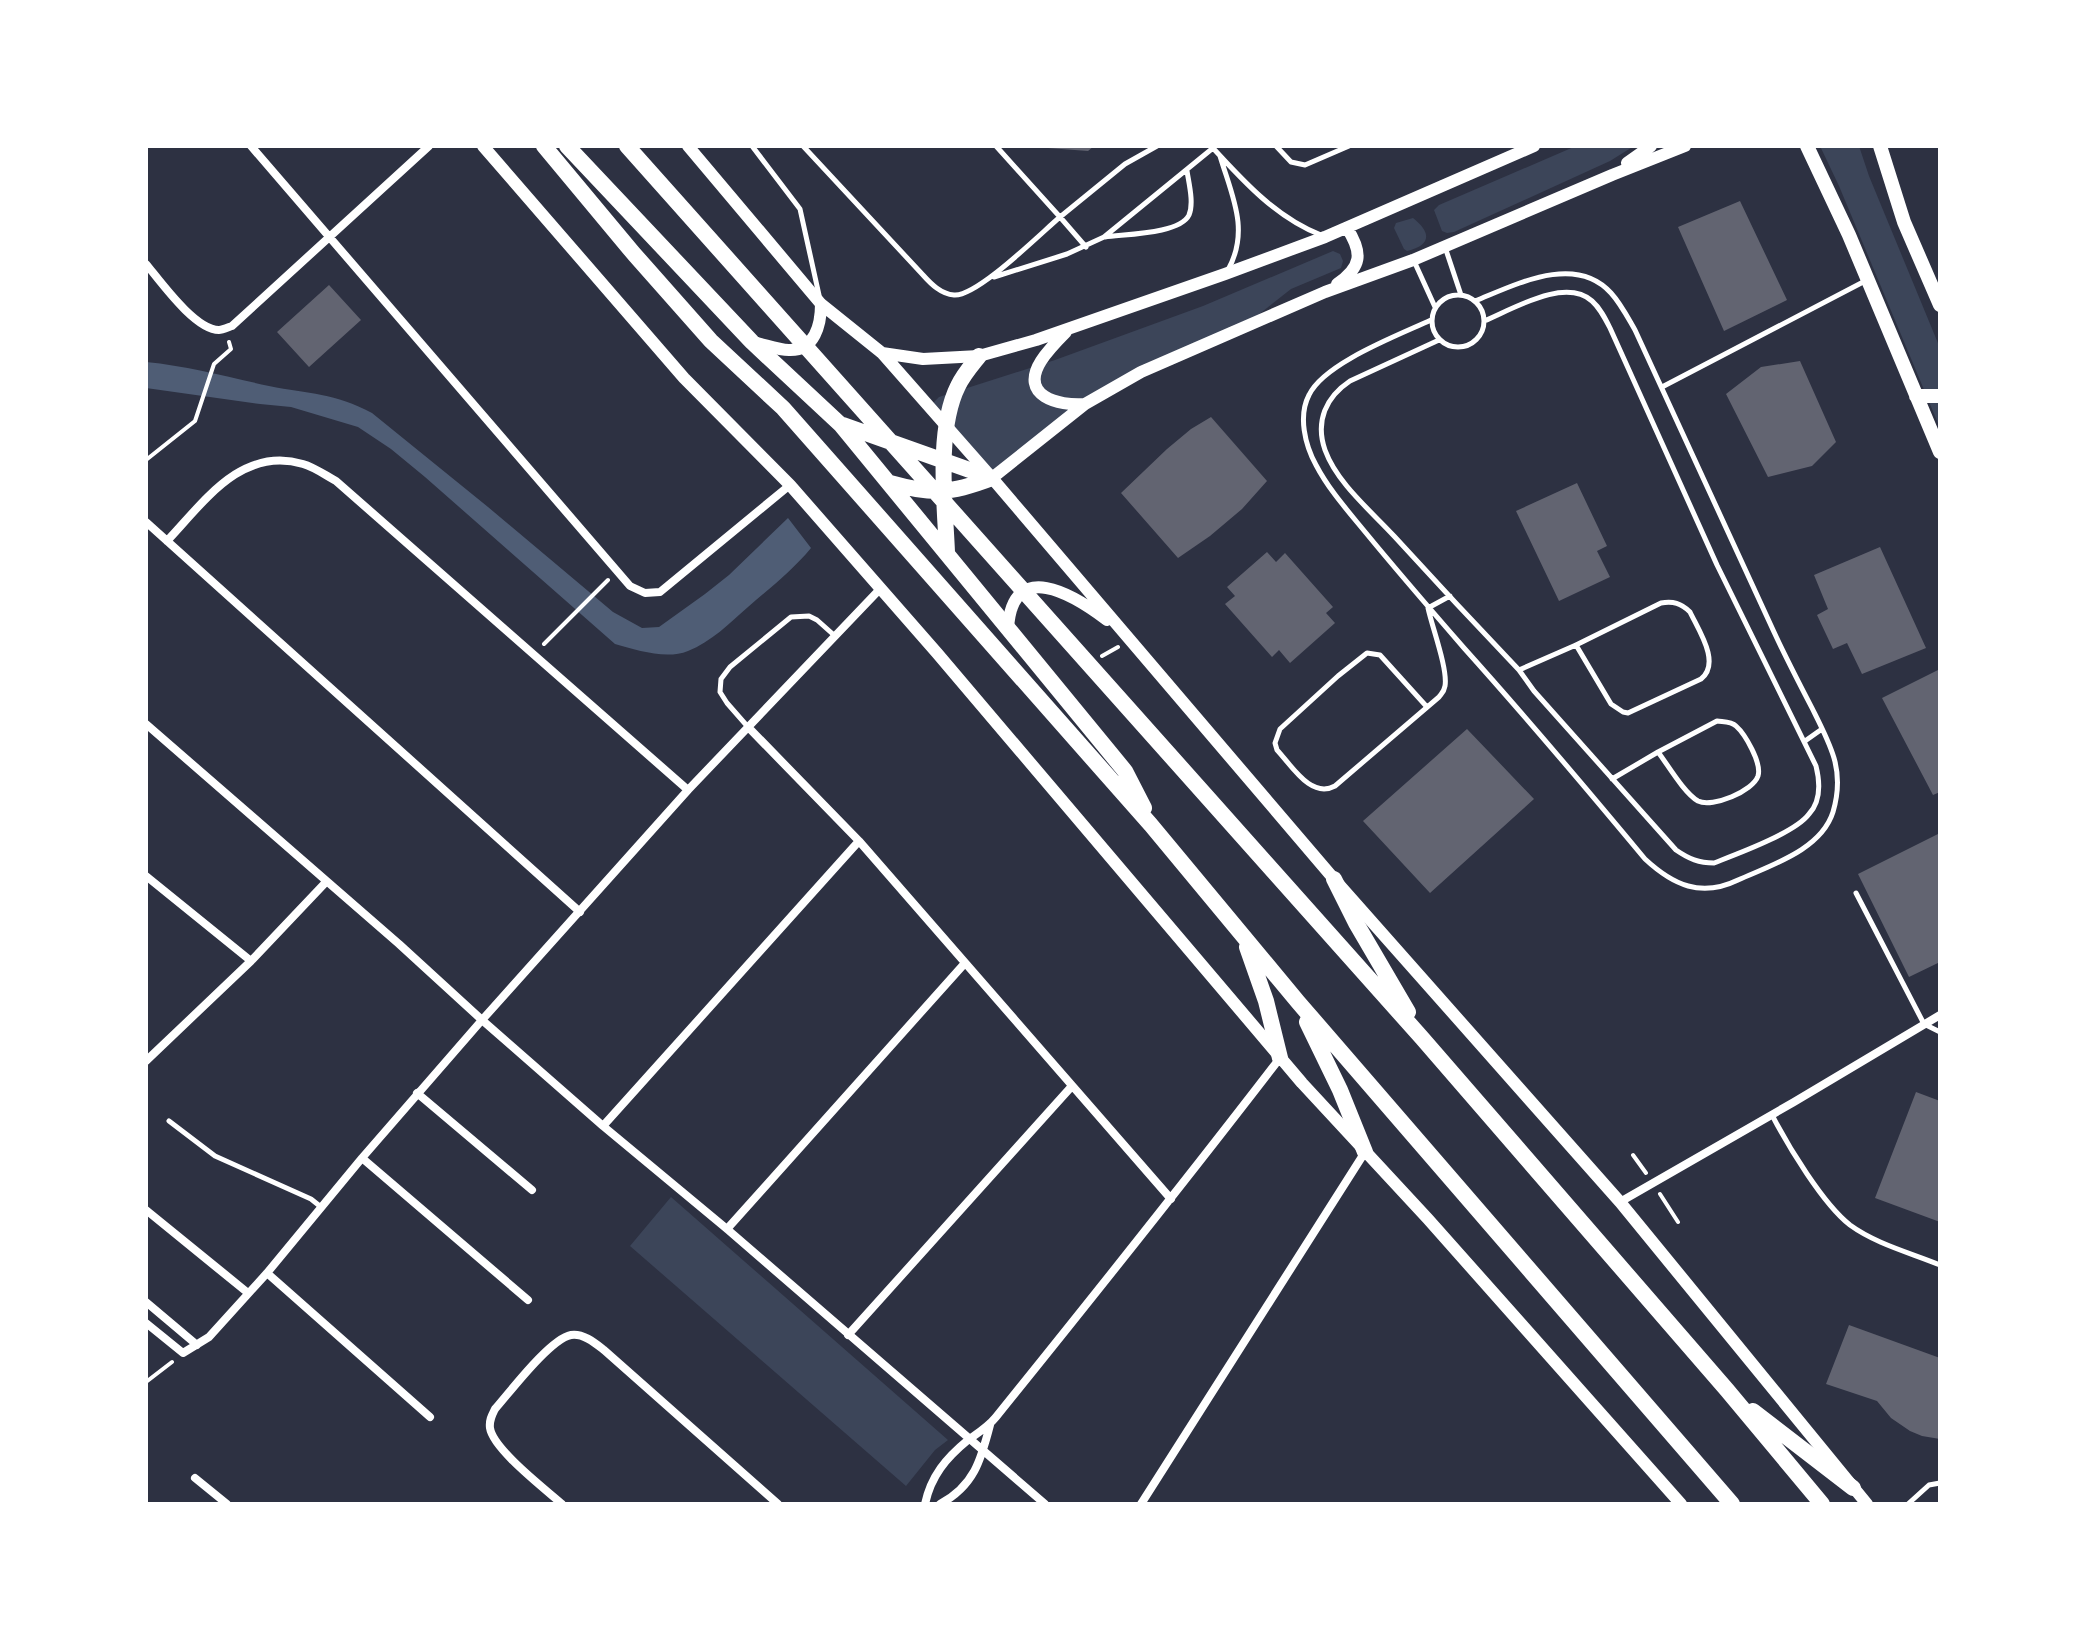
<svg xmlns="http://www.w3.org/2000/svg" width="2086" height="1650" font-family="Inter,sans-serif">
	<rect width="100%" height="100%" fill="#2d3142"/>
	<path fill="#3c4559" d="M1576 146H1634L1610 161 1454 232 1447 233 1442 231 1434 210 1439 205Z
		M1820 146H1859L1869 176 1940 348V428L1839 186Z
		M1413 218C1431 232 1432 245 1407 251L1404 249 1394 228 1396 223Z
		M1333 251 1340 254 1343 261 1341 268 1291 289 1253 319 1147 363 992 471 934 410V402L939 397 1055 360 1203 306Z
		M671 1197 948 1440 935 1450 906 1486 630 1246Z"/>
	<path fill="#4f5d75" d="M146 362C188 366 228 377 269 386 309 394 335 393 372 413L488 507 613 612 642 628 659 627 705 594 729 575 788 518 811 548C793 570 770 588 748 607 730 623 711 642 688 651 666 660 637 650 615 644L425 477 391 449 358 427 291 407 260 404 146 388Z"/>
	<path fill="#626471" d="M1048 146H1094L1088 151 1048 148Z
		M1740 201 1787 300 1724 331 1678 227Z
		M329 285 361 320 309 367 277 332Z
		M1800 361 1836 442 1812 466 1768 477 1726 394 1761 367Z
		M1211 417 1267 481 1242 509 1210 536 1178 558 1121 493 1167 449 1191 429Z
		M1577 483 1607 546 1597 551 1610 577 1559 601 1516 511Z
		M1880 547 1926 648 1862 674 1847 643 1833 649 1817 615 1828 609 1814 575Z
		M1267 552 1276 562 1285 553 1333 607 1326 613 1335 623 1290 663 1279 650 1272 657 1225 604 1235 596 1227 587Z
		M1940 669V792L1933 795 1882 698Z
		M1467 729 1534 799 1430 893 1363 821Z
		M1940 833V962L1909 977 1858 874Z
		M1916 1092 1940 1101V1222L1875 1198Z
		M1849 1325 1940 1358V1439L1922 1436 1910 1431 1891 1418 1877 1401 1826 1384Z"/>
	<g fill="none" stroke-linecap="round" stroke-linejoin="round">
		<path stroke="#fff" stroke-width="4" d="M146 460 195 421 214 364 231 349 229 342
			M544 644 608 580
			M1102 656 1118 647
			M1633 1155 1646 1173
			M1660 1194 1678 1222
			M146 1382 172 1362"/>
		<path stroke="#fff" stroke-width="5" d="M752 146 800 209 819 295
			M803 146 923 275C931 284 941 294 954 295 977 297 1041 233 1060 217L1086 247
			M996 146 1060 217 1125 164 1157 146
			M1276 146 1291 162 1305 165 1349 146
			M1212 147C1244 182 1277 218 1321 235
			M1220 156C1232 196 1250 230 1228 270
			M1105 237C1125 234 1180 234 1189 215 1194 203 1189 184 1187 171
			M1445 247 1461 295
			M1414 261 1435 307
			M994 277 1067 254 1104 237 1213 148
			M1432 321a26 26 0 1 1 52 0a26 26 0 1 1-52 0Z
			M1431 320C1399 335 1324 363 1309 395 1298 416 1305 445 1316 465 1329 490 1348 511 1366 533 1398 572 1431 610 1464 648 1526 717 1586 788 1645 859 1673 885 1701 898 1738 880 1771 865 1821 850 1833 812 1838 795 1839 775 1834 758 1829 741 1820 724 1812 708 1799 683 1786 658 1774 632 1728 532 1682 431 1635 330 1628 318 1621 304 1611 293 1575 253 1515 285 1475 301
			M1439 340 1350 381C1326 397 1315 421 1325 450 1337 483 1370 510 1394 536 1435 581 1477 626 1519 670L1534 691 1676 850C1689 859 1699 863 1714 863 1737 854 1795 833 1809 814 1821 801 1820 782 1816 766L1717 565 1610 328C1605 318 1600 308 1592 301 1565 277 1513 309 1484 321
			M1662 387 1867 280
			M1519 670 1576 645 1661 603C1673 601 1681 603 1690 612 1699 631 1721 663 1701 679L1628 713 1623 712 1611 704 1576 645
			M1427 707 1380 655 1367 653 1338 676 1280 729 1275 743 1277 750C1292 766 1311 799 1335 786L1439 697C1442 693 1444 692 1445 686 1448 669 1432 627 1428 608L1450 596
			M748 727 727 703 720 692 721 679 730 667 791 617 809 616 817 620 835 636
			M1805 741 1822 729
			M1612 779 1658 752 1717 721C1723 722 1731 721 1736 726 1745 734 1762 763 1758 776 1753 791 1713 808 1698 801 1684 793 1668 765 1658 752
			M1856 893 1924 1024 1940 1032
			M1772 1115C1788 1146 1823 1204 1850 1225 1876 1244 1911 1253 1940 1265
			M169 1121 215 1156 311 1199 321 1207
			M1908 1504 1929 1485 1940 1483"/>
		<path stroke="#fff" stroke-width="8" d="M251 146 630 586 645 593 660 592 790 485
			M146 264C161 282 195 330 219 330 222 330 229 327 232 326L429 146
			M146 522 580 912
			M167 541C204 502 241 446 303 464 314 467 325 475 336 481L688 790
			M146 724 399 944 482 1020 603 1126 727 1229 1045 1504
			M749 728 859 841 1171 1199
			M146 876 251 961
			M146 1061 251 961 326 882
			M417 1093 532 1190
			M603 1126 859 841
			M362 1158 528 1300
			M1620 1202 1794 1102 1940 1015
			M146 1210 248 1293
			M727 1229 965 963
			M267 1273 430 1417
			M146 1302 197 1345
			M146 1323 183 1353 209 1337 267 1273 362 1158 482 1020 688 790 880 589
			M848 1335 1072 1086
			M195 1478 227 1504
			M562 1504C545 1489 493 1449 490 1428 489 1420 492 1415 495 1409 510 1392 550 1339 571 1335 583 1333 595 1343 604 1350L778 1504
			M925 1504C931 1476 946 1458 968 1440 978 1433 988 1427 996 1417 1092 1298 1187 1179 1280 1058
			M940 1504C974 1486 981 1460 990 1425
			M1141 1504 1365 1152"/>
		<path stroke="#fff" stroke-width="12" d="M483 146 684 378 790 485 937 653 1302 1083 1428 1219 1681 1504
			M688 146 821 304 882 353 992 478 1334 879 1620 1202 1867 1504
			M1627 163 1651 146
			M1337 284C1362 267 1363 253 1347 228
			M1066 332C1057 341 1048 350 1041 361 1019 396 1058 406 1085 404
			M752 342C764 344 777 350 789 350 815 351 821 324 821 304
			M882 353 923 359 979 356 1036 340 1225 274 1325 237 1534 146
			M992 478 1085 404 1141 372 1325 292 1413 260 1612 175 1685 146
			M1008 629C1012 557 1074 595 1107 620"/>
		<path stroke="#fff" stroke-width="14" d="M1807 146 1849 235 1940 452
			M1880 146 1904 222 1940 305
			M1916 396H1940"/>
		<path stroke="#fff" stroke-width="16" d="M544 146 634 254 711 341 783 408 1151 825 1298 1002 1732 1504
			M567 146 752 342 841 425 1125 771 1144 808
			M627 146 1422 1038 1727 1390 1822 1504
			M843 425 992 478
			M890 483C933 495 950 494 992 478
			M947 552C945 504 936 430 958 386 963 375 971 366 979 356
			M1334 879 1356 923 1408 1012
			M1247 947 1266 1001 1280 1058
			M1307 1022 1340 1090 1365 1152
			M1753 1411 1853 1488"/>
	</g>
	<rect width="2086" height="1650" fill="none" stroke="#ffffff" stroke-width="296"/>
</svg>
